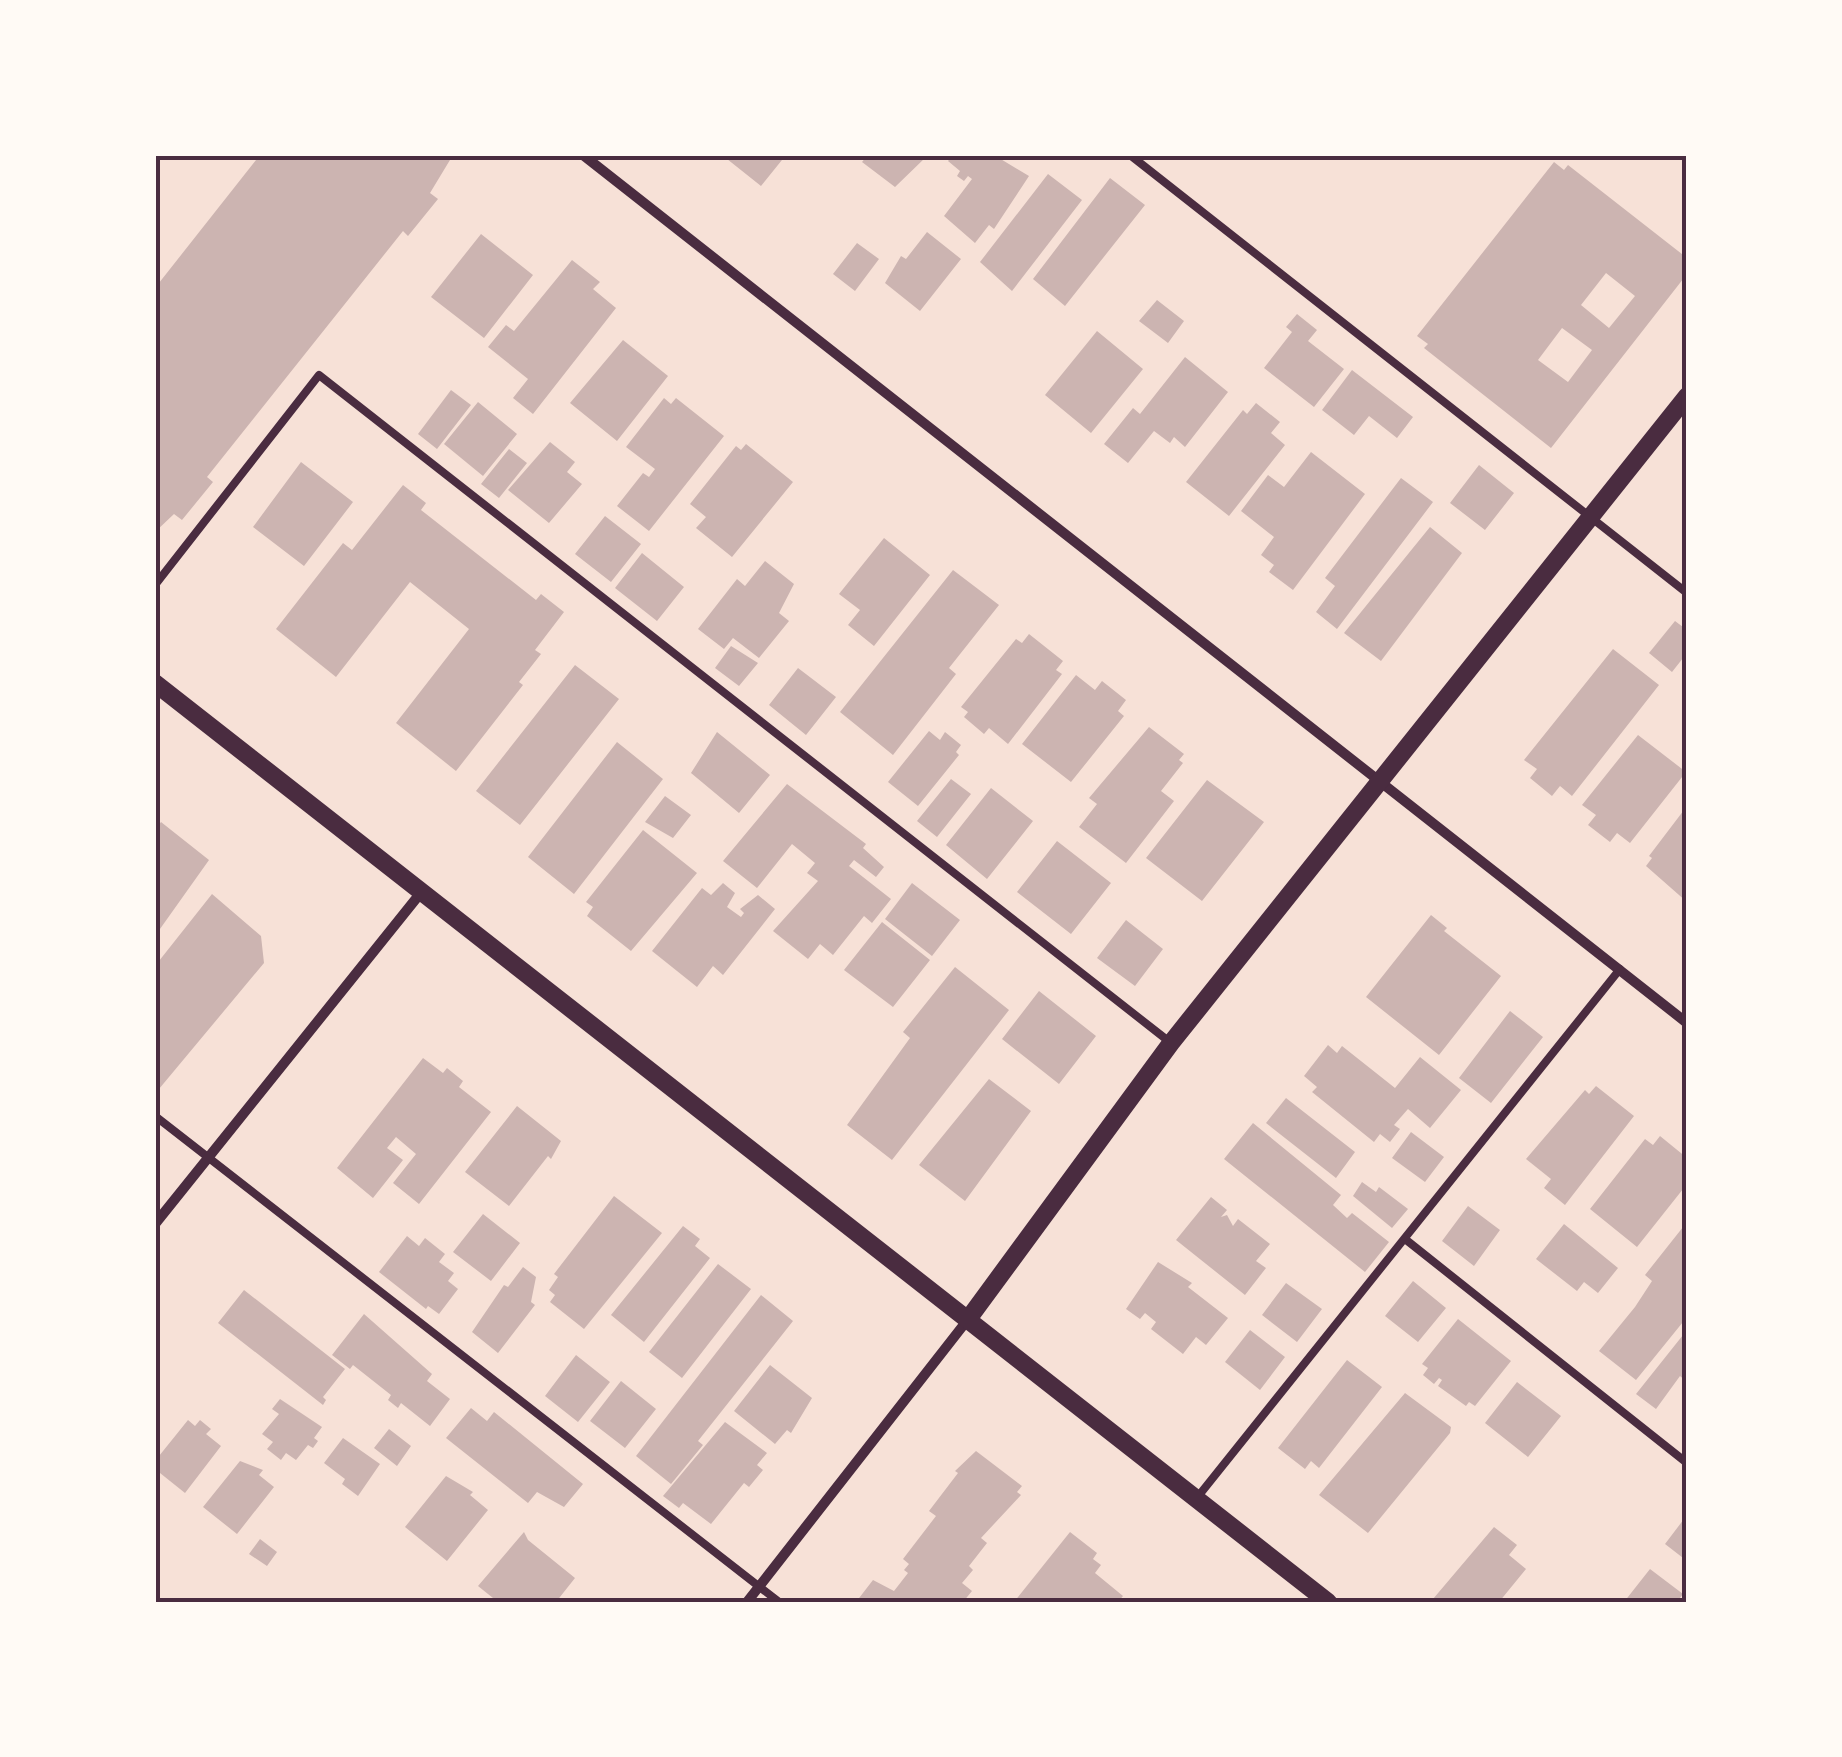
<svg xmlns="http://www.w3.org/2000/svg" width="1842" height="1757" font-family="'Golos Text',sans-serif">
	<rect width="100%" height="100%" fill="#f7e1d7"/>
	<path fill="#ccb4b1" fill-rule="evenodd" d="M260 155H453L430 193 438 199 408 236 403 231 207 477 213 482 182 520 174 514 155 532V288Z
		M722 155H786L761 186Z
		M868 155H924L926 157 895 187 862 162Z
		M953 155H994L1029 176 994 229 989 225 975 243 944 216 972 179 968 176 964 181 957 176 960 171 948 161Z
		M1554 162 1564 170 1568 165 1687 258V274L1551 448 1424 348 1428 344 1417 336ZM1606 273 1635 296 1609 328 1581 305ZM1562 328 1592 350 1568 382 1538 360Z
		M1048 174 1082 200 1012 291 980 262Z
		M1110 178 1145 205 1065 306 1033 279Z
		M927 232 961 259 920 311 885 283 901 256 906 259Z
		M481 234 533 275 484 338 431 297Z
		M857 243 879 259 855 291 833 274Z
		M572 260 600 282 593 289 616 308 533 414 513 398 528 379 488 347 506 325 514 331Z
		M1157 300 1184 321 1168 343 1139 321Z
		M1297 314 1317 330 1308 341 1344 369 1314 407 1264 368 1292 332 1286 327Z
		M1097 331 1143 369 1091 433 1045 395Z
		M623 340 668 376 617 441 570 403Z
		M1185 357 1228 392 1185 447 1174 437 1170 443 1154 431 1128 463 1104 444 1133 408 1140 414Z
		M1352 370 1413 417 1397 438 1369 416 1354 435 1322 410Z
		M451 390 471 405 437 449 418 434Z
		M664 398 671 404 676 398 724 436 649 531 617 506 643 473 649 477 655 469 626 447Z
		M478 402 517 434 483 476 444 444Z
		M1256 403 1280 422 1271 433 1285 445 1229 516 1186 482 1243 410 1247 414Z
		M550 442 575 462 567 472 582 484 549 523 508 490Z
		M746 444 793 482 732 557 696 528 706 517 690 504 736 446 741 450Z
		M509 449 527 463 499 498 481 484Z
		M1311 452 1365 494 1293 590 1269 572 1274 565 1261 555 1274 537 1241 511 1268 475 1284 487Z
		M301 462 353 502 304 566 253 527Z
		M1479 465 1514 493 1485 530 1450 503Z
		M1401 478 1433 502 1337 629 1316 612 1335 586 1325 578Z
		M403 485 426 503 421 510 536 600 541 594 564 612 535 650 541 654 519 682 523 685 456 771 396 723 469 629 410 582 336 677 276 629 343 543 352 550Z
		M605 516 641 544 611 582 575 554Z
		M1430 527 1462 553 1381 661 1344 633Z
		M884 538 930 575 874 646 848 625 860 610 839 594Z
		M642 553 684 587 657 621 615 588Z
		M765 561 794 584 779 613 789 621 759 658 733 638 724 649 698 629 737 579 745 586Z
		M953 570 999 605 949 668 956 674 893 755 840 712Z
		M1675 621 1687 630V653L1672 672 1649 653Z
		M1029 634 1063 661 1056 670 1062 674 1008 744 989 728 984 734 964 717 968 712 961 707 1016 639 1022 643Z
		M731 646 758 663 739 686 715 668Z
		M1613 649 1659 685 1572 796 1560 786 1552 796 1530 778 1537 769 1524 760Z
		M575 665 619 699 520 825 476 791Z
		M798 668 836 697 806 735 769 705Z
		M1076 675 1095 690 1102 681 1126 700 1118 711 1124 716 1071 782 1022 744Z
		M1149 727 1184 754 1179 760 1183 763 1161 791 1174 801 1126 863 1079 827 1097 804 1089 798Z
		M929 731 940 740 945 732 961 745 956 752 959 755 918 806 888 782Z
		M717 732 770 775 739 813 691 773Z
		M1638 735 1686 772 1630 843 1617 833 1610 842 1588 825 1596 815 1582 805Z
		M617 742 663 779 574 894 528 857Z
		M951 779 971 794 937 837 917 821Z
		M1207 780 1264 822 1202 901 1146 858Z
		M787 784 866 844 863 848 884 867 876 877 854 860 849 866 891 899 872 923 864 916 833 955 820 944 808 959 773 931 818 881 807 873 815 863 792 844 757 888 723 861Z
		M991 788 1033 821 987 879 946 845Z
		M665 796 691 815 673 838 645 822Z
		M1687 806V902L1646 866 1652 858 1649 856Z
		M161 822 209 860 155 936V830Z
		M643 830 697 873 631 951 587 916 593 907 586 902Z
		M1057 841 1111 883 1071 934 1017 892Z
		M723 883 735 893 727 907 741 917 744 913 740 909 758 895 775 909 723 975 713 966 697 987 652 951 702 888 711 895Z
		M912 883 960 920 932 956 885 919Z
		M212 894 261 936 264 963 159 1089 155 1086V966Z
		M1431 915 1447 928 1444 931 1501 976 1439 1055 1366 997Z
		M1126 920 1163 949 1135 986 1097 958Z
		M882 922 930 960 893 1007 844 970Z
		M955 967 1009 1010 892 1160 847 1125 910 1038 903 1032Z
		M1039 991 1096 1036 1059 1084 1002 1039Z
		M1510 1011 1543 1037 1491 1103 1459 1078Z
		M1328 1045 1337 1053 1342 1046 1395 1088 1420 1057 1461 1090 1430 1128 1408 1109 1394 1125 1400 1129 1390 1142 1380 1134 1374 1142 1312 1092 1317 1087 1304 1076Z
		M423 1058 443 1073 447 1068 463 1081 459 1087 491 1112 419 1204 393 1183 416 1154 396 1137 387 1148 403 1160 373 1198 337 1168Z
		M989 1079 1031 1111 965 1201 919 1165Z
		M1596 1086 1634 1116 1565 1205 1544 1188 1551 1179 1526 1159 1585 1090 1589 1094Z
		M1286 1098 1355 1152 1336 1178 1266 1123Z
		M517 1106 561 1141 551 1159 548 1156 509 1206 465 1172Z
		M1253 1123 1341 1195 1333 1205 1347 1218 1352 1213 1389 1242 1365 1272 1224 1159Z
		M1411 1132 1444 1157 1425 1182 1392 1158Z
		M1660 1136 1687 1158V1184L1637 1247 1590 1209 1645 1139 1653 1145Z
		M1362 1182 1376 1192 1379 1187 1408 1209 1392 1228 1353 1196Z
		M614 1196 662 1233 584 1329 550 1302 555 1295 549 1290 558 1277 554 1274Z
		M1211 1197 1227 1210 1221 1217 1227 1215 1233 1226 1238 1219 1270 1244 1256 1261 1266 1268 1245 1295 1176 1240Z
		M1468 1206 1500 1230 1474 1266 1442 1241Z
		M483 1214 520 1243 491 1281 453 1252Z
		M1687 1222V1317L1636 1380 1599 1351 1635 1307 1652 1281 1645 1275Z
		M1564 1224 1618 1268 1598 1293 1584 1282 1577 1291 1536 1259Z
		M683 1226 700 1239 695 1246 710 1258 644 1342 611 1315Z
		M407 1236 419 1246 425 1238 445 1254 439 1262 454 1273 448 1281 458 1289 439 1314 428 1306 426 1309 379 1272Z
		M1158 1262 1192 1283 1188 1287 1228 1318 1206 1345 1196 1337 1183 1354 1151 1329 1156 1322 1145 1313 1140 1319 1126 1309Z
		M718 1264 751 1289 682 1378 649 1352Z
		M523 1267 536 1277 531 1302 535 1305 498 1353 472 1332 504 1285 508 1287Z
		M1413 1281 1446 1308 1418 1342 1385 1316Z
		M1286 1283 1322 1309 1297 1342 1262 1315Z
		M244 1290 345 1369 323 1397 326 1400 323 1405 218 1323Z
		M761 1295 793 1321 698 1441 703 1445 671 1484 636 1456Z
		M364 1314 432 1374 427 1381 450 1399 430 1426 401 1403 398 1408 388 1400 391 1395 353 1365 350 1369 332 1355Z
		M1458 1319 1511 1361 1475 1406 1469 1402 1466 1406 1438 1386 1442 1380 1439 1378 1434 1384 1423 1375 1428 1368 1422 1364Z
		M1250 1330 1285 1357 1260 1390 1225 1362Z
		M1687 1330V1382L1680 1376 1656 1409 1636 1394Z
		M576 1355 610 1382 578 1422 545 1396Z
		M1347 1360 1382 1387 1319 1468 1311 1461 1305 1469 1278 1448Z
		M770 1365 812 1398 791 1433 787 1430 775 1444 734 1411Z
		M621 1381 656 1409 625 1448 590 1421Z
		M1517 1382 1561 1416 1528 1457 1485 1423Z
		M1405 1393 1451 1427 1450 1433 1368 1533 1319 1495Z
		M280 1399 322 1427 314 1438 318 1441 313 1448 308 1445 296 1460 286 1453 281 1460 267 1449 273 1442 262 1434 279 1414 272 1409Z
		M471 1408 487 1421 494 1412 583 1484 564 1507 537 1492 528 1503 446 1438Z
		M188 1420 195 1426 200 1420 211 1429 206 1434 221 1446 185 1493 155 1469V1461Z
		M725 1422 767 1453 757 1465 763 1470 749 1487 744 1483 711 1524 683 1503 679 1508 663 1496Z
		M389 1429 411 1446 397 1466 374 1448Z
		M343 1438 380 1464 358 1496 342 1484 345 1479 324 1463Z
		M976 1451 1022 1486 1017 1492 1021 1495 981 1538 987 1543 969 1566 973 1570 962 1583 972 1591 963 1602H856L873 1580 894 1591 908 1573 904 1570 909 1564 903 1559 936 1516 929 1511 958 1473 955 1471Z
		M240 1461 263 1470 259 1475 274 1487 237 1534 203 1507Z
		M446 1476 473 1492 470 1495 488 1510 447 1561 405 1527Z
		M1687 1515V1561L1665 1544Z
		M1494 1527 1517 1545 1509 1555 1526 1569 1499 1602 1433 1599Z
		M524 1532 528 1540 575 1578 556 1602H498L478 1586Z
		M1070 1532 1097 1553 1093 1559 1101 1565 1095 1573 1123 1596 1118 1602H1014Z
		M260 1539 277 1552 267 1566 249 1554Z
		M1650 1569 1683 1594 1677 1602H1624Z"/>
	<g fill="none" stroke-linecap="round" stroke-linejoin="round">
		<path stroke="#4a2c40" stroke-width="8" d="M1130 155 1687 593
			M155 585 319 375 1171 1043
			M155 1116 779 1602
			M1405 1239 1687 1463
			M1196 1499 1620 969"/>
		<path stroke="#4a2c40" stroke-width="10" d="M583 155 1687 1023
			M155 1224 419 895
			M747 1602 969 1318"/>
		<path stroke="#4a2c40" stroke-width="18" d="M155 683 1328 1602
			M969 1318 1171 1043 1687 396"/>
	</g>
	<rect width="1842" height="1757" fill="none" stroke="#fffaf5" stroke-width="315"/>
	<rect x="158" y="158" width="1526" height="1442" fill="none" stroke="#4a2c40" stroke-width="4"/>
</svg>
